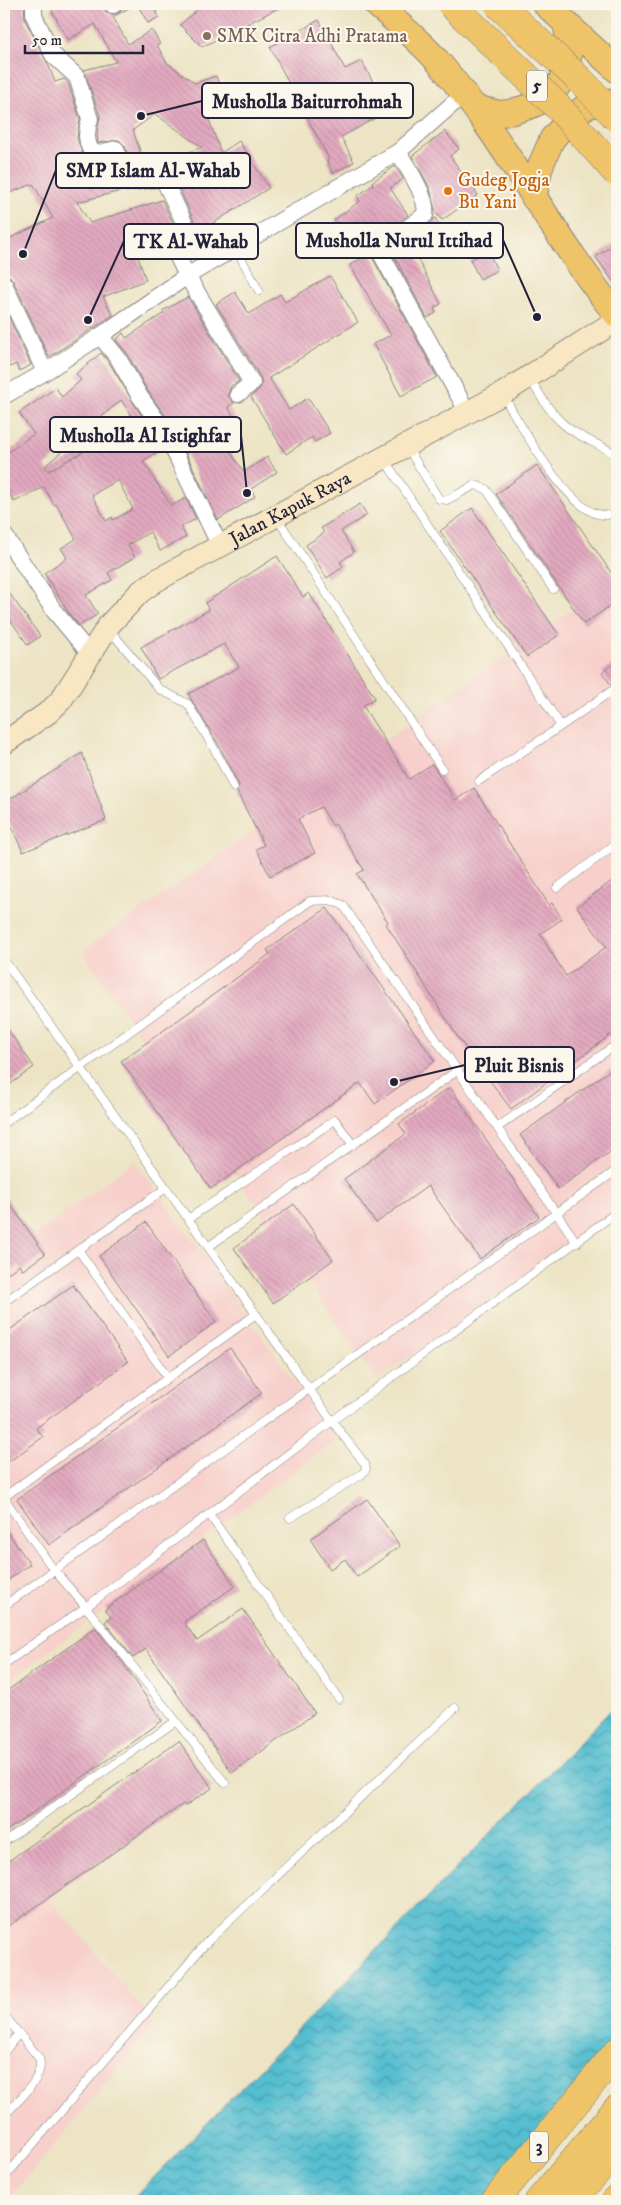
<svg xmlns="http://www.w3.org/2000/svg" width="621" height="2205" font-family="'IM FELL DW Pica',serif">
	<defs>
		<pattern id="water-waves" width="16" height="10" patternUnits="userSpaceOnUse" patternTransform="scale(1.25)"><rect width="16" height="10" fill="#54bed0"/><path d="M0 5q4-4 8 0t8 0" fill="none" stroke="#459aaa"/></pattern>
		<pattern id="building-back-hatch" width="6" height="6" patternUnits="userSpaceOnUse" patternTransform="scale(1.25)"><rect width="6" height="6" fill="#e2a9bf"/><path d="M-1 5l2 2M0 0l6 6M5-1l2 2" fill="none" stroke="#c291a5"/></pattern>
	</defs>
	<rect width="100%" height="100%" fill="#fbf7ec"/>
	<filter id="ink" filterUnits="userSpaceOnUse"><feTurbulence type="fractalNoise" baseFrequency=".02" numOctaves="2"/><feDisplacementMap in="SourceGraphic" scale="10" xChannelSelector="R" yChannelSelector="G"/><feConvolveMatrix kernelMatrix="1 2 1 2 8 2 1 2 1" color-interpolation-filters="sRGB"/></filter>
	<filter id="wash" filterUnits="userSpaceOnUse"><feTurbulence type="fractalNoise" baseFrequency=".0096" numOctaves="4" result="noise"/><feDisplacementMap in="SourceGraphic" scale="20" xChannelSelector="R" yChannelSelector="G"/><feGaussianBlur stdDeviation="1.12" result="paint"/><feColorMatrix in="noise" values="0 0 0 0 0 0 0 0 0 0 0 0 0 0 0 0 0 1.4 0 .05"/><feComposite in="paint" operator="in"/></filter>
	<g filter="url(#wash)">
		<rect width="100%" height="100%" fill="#ece4c4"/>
		<path fill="#f7d0cb" d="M608 585 617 599V1212L376 1380 82 951Z
			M135 1161 337 1440 4 1684V1257Z
			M48 1896 155 2024 8 2201H4V1918Z"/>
		<path fill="url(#water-waves)" stroke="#3b7086" d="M617 1704V2038L484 2201H131Z"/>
		<g id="blocks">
			<path fill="url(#building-back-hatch)" fill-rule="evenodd" d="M4 4H24L25 20 48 64 55 82 64 79 68 83 80 119 77 138 83 156 91 164 109 161 121 191 77 202 90 223 162 200 177 231 152 244 154 249 137 254 146 280 103 297 113 315 49 357 13 280 9 276 4 274V241L53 218 33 184 4 195Z
				M60 4H102L105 11 111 15 120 12 123 4H136L113 17 128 44 152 30 160 44 157 45 167 63 195 83 216 76 224 99 204 106 221 153 239 141 269 188 199 232 177 183 187 176 179 156 202 147 155 114 133 130 143 160 148 159 151 170 134 172 125 146 119 140 98 143 97 133 100 116 84 70 116 62 95 24 68 40 51 9Z
				M137 4H152L159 17 148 23Z
				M203 4H286L202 47 180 25Z
				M319 20 345 69 362 61 388 111 341 137 354 162 333 173 327 161 329 159 270 47Z
				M445 131 459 149 450 156 478 195 442 220 435 211 430 188 412 156Z
				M395 166 403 179 390 188 408 215 383 233 375 221 347 238 334 220 360 201 357 196 373 185 372 182Z
				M435 218 443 233 413 250 441 304 434 308 436 313 427 318 392 252Z
				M617 242V287L596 257Z
				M488 251 497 270 480 279 470 260Z
				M370 253 437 377 401 396 373 344 391 335 350 265Z
				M330 276 358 322 269 378 289 410 308 398 330 433 315 442 312 437 286 454 251 397 261 387V378L216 304 235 292 249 314 280 294 285 302Z
				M188 297 239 381 231 386 228 395 234 403 228 407 237 422 218 434 244 472 267 457 277 472 251 489 255 497 218 520 174 428 147 390 127 353 116 340 123 333 126 338 164 313 162 311Z
				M4 307 31 365 19 371 16 364 4 370Z
				M101 353 110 364 162 449 143 461 171 506 186 498 196 519 181 527 186 537 160 551 150 532 128 545 135 557 108 573 112 580 86 595 98 614 79 626 69 613 44 573 67 558 61 548 76 539 56 504 54 505 44 487 14 502 4 482V455L34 434 19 413 56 388 62 397 81 380 76 374ZM121 400 138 426 115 441 112 436 48 471 45 466ZM118 480 133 509 113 520 112 517 106 521 92 495Z
				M537 465 617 581V601L584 624 496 494Z
				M360 504 367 515 341 531 354 552 340 562 343 567 327 578 306 545 324 533 321 528Z
				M472 508 559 635 527 657 440 531Z
				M277 556 303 597 309 593 375 698 363 706 409 779 432 764 455 800 474 788 549 905 552 903 562 919 540 934 566 976 606 947 577 907 617 877V1030L511 1109 459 1039 386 924 388 922 357 874 364 870 335 824 333 826 321 807 298 819 315 853 270 876 256 849 264 845 237 792 239 785 221 749 188 694 239 667 224 644 158 679 141 647 209 610 205 603Z
				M4 586 40 636 28 645 4 611Z
				M617 661V686L611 685 602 672Z
				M82 753 106 820 23 852 4 811V803Z
				M327 908 435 1061 375 1104 360 1083 211 1189 121 1061 270 954 267 950Z
				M4 1024 34 1067 4 1089Z
				M617 1065V1147L558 1189 520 1135Z
				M450 1087 539 1217 480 1259 428 1186 376 1223 344 1179 406 1134 399 1124Z
				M4 1195 45 1254 23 1270 19 1265 4 1276Z
				M294 1204 333 1260 273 1303 234 1248Z
				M146 1222 216 1322 169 1356 99 1256Z
				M73 1285 128 1362 36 1428 43 1437 4 1465V1334Z
				M230 1348 262 1393 49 1545 17 1499Z
				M367 1499 400 1546 357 1577 345 1559 330 1569 310 1539Z
				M4 1527 30 1564 4 1583Z
				M203 1540 235 1586 184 1622 197 1641 243 1609 315 1713 232 1773 146 1649 133 1658 105 1622 111 1617 105 1609Z
				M95 1628 124 1664 162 1721 4 1833V1693Z
				M179 1741 212 1788 185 1806 183 1804 4 1929V1864Z"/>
		</g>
	</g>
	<g filter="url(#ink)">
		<use href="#blocks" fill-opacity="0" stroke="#878380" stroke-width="1"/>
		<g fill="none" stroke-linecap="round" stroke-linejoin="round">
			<defs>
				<path id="lane" d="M235 247 259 291
					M530 379C539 393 547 409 560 421 575 436 599 444 617 455
					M504 397C521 425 571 519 607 515
					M407 447 439 499 447 500 475 485 486 489 553 589
					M384 459 561 726 613 690
					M277 518 442 769
					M109 629 159 689 188 704 216 752 234 788
					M479 781 561 726
					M557 888 617 843
					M4 960 332 1421 365 1464 366 1469 362 1474 290 1518
					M4 1123 310 901 330 900 343 905 577 1243
					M498 1127 617 1044
					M188 1219 335 1120 353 1145
					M208 1247 458 1070
					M79 1251 168 1378
					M4 1302 166 1188
					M4 1497 256 1314
					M4 1498 53 1569 86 1607 225 1783
					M209 1514 339 1699
					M4 1606 617 1170
					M4 1664 86 1607 332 1421 617 1212
					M4 1842 176 1721
					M4 2015 39 2058C46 2078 16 2102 4 2116
					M4 2052 19 2033
					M4 2178 206 1943 455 1708"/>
				<path id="street" d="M34 4V16L53 55 77 77 90 119C86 130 85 145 94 154L116 149 127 183 163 178 191 237 176 253 187 276 252 383 238 394
					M112 4 113 5
					M398 152C407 166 429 199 425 215L382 247 380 252 468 413
					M4 284 45 372
					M100 336 118 358 139 395 165 432 220 546
					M4 396 45 372 100 336 187 276 398 152 464 94
					M4 535 55 612 90 654"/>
				<g id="secondary">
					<path id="s1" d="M4 743 49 712 61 700 109 625 140 592 157 580 502 394 617 320"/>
				</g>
				<path id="primary" d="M376 4C397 23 422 42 440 64 507 142 552 236 617 315
					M545 4 617 70
					M475 107C482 109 490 112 498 113 507 114 515 111 524 108 565 96 576 61 565 22
					M534 198 540 167 552 139 568 121 586 106 617 100"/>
				<path id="highway" d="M495 2201 617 2052
					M539 2201 617 2109
					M571 2201 617 2149
					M615 2201 617 2199"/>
			</defs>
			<use href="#lane" stroke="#878380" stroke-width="9"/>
			<use href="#street" stroke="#878380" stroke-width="18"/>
			<use href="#secondary" stroke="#878380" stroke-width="24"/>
			<use href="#primary" stroke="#878380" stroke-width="27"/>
			<use href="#highway" stroke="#878380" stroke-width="29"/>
			<use href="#lane" stroke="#fff" stroke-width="8"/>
			<use href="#street" stroke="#fff" stroke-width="16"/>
			<use href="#secondary" stroke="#f9e7c3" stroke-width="22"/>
			<use href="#primary" stroke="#efc469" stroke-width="25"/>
			<use href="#highway" stroke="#efc469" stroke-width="28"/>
			<defs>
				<path id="highway-bridge" d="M451 4 559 108 617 173
					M498 4 581 81 617 118"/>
			</defs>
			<use href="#highway-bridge" stroke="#878380" stroke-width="29" stroke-linecap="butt"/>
			<use href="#highway-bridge" stroke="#efc469" stroke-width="28"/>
		</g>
	</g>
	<circle fill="#8d6e63" stroke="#fbf7ec" stroke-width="2" cx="207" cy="36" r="5"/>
	<circle fill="#e8710a" stroke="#fbf7ec" stroke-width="2" cx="448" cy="191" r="5"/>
	<g text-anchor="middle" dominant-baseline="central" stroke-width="4" stroke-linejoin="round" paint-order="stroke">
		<g fill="#fbf7ec" stroke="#636270" stroke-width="1">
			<rect x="527" y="70.5" width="20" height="31" rx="4"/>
			<rect x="530" y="2131.5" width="18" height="31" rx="4"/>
		</g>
		<g font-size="18" font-weight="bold" fill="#22223b">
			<text x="537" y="86">5</text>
			<text x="539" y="2147">3</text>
		</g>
		<g font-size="19" fill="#785e54" stroke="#fbf7ec" text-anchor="start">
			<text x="217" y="36">SMK Citra Adhi Pratama</text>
		</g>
		<g font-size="19" fill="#c56008" stroke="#fbf7ec" text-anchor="start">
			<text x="458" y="180">Gudeg Jogja<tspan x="458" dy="22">Bu Yani</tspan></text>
		</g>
		<g font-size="19" fill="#22223b" stroke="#fbf7ec">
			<text stroke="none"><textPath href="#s1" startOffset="378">Jalan Kapuk Raya</textPath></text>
		</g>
	</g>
	<path fill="none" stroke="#22223b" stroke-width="2" d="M141 116L202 101M23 254L56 170M537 317L503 240M88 320L124 241M247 493L241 435M394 1082L465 1065"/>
	<g fill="#22223b" stroke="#fbf7ec" stroke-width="2">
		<circle cx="141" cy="116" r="5"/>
		<circle cx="23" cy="254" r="5"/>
		<circle cx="537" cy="317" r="5"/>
		<circle cx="88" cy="320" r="5"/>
		<circle cx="247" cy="493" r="5"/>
		<circle cx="394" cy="1082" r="5"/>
	</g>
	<g fill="#fbf7ec" stroke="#22223b" stroke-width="2">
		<rect x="202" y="83" width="211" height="35" rx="5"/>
		<rect x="56" y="153" width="194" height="35" rx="5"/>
		<rect x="296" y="223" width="207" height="35" rx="5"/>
		<rect x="124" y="224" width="134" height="35" rx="5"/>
		<rect x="50" y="417" width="191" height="35" rx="5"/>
		<rect x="465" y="1047" width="109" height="35" rx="5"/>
	</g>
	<g font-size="20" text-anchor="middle" font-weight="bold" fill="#22223b">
		<text x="307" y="108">Musholla Baiturrohmah</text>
		<text x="153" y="177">SMP Islam Al-Wahab</text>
		<text x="399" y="247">Musholla Nurul Ittihad</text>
		<text x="191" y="248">TK Al-Wahab</text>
		<text x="145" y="442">Musholla Al Istighfar</text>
		<text x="519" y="1072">Pluit Bisnis</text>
	</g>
	<rect width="621" height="2205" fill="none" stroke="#fbf7ec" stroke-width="20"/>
	<path d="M25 45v8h118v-8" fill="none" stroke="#22223b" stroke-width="2.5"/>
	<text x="32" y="45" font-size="15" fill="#22223b" stroke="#fbf7ec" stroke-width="4" paint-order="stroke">50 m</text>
</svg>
